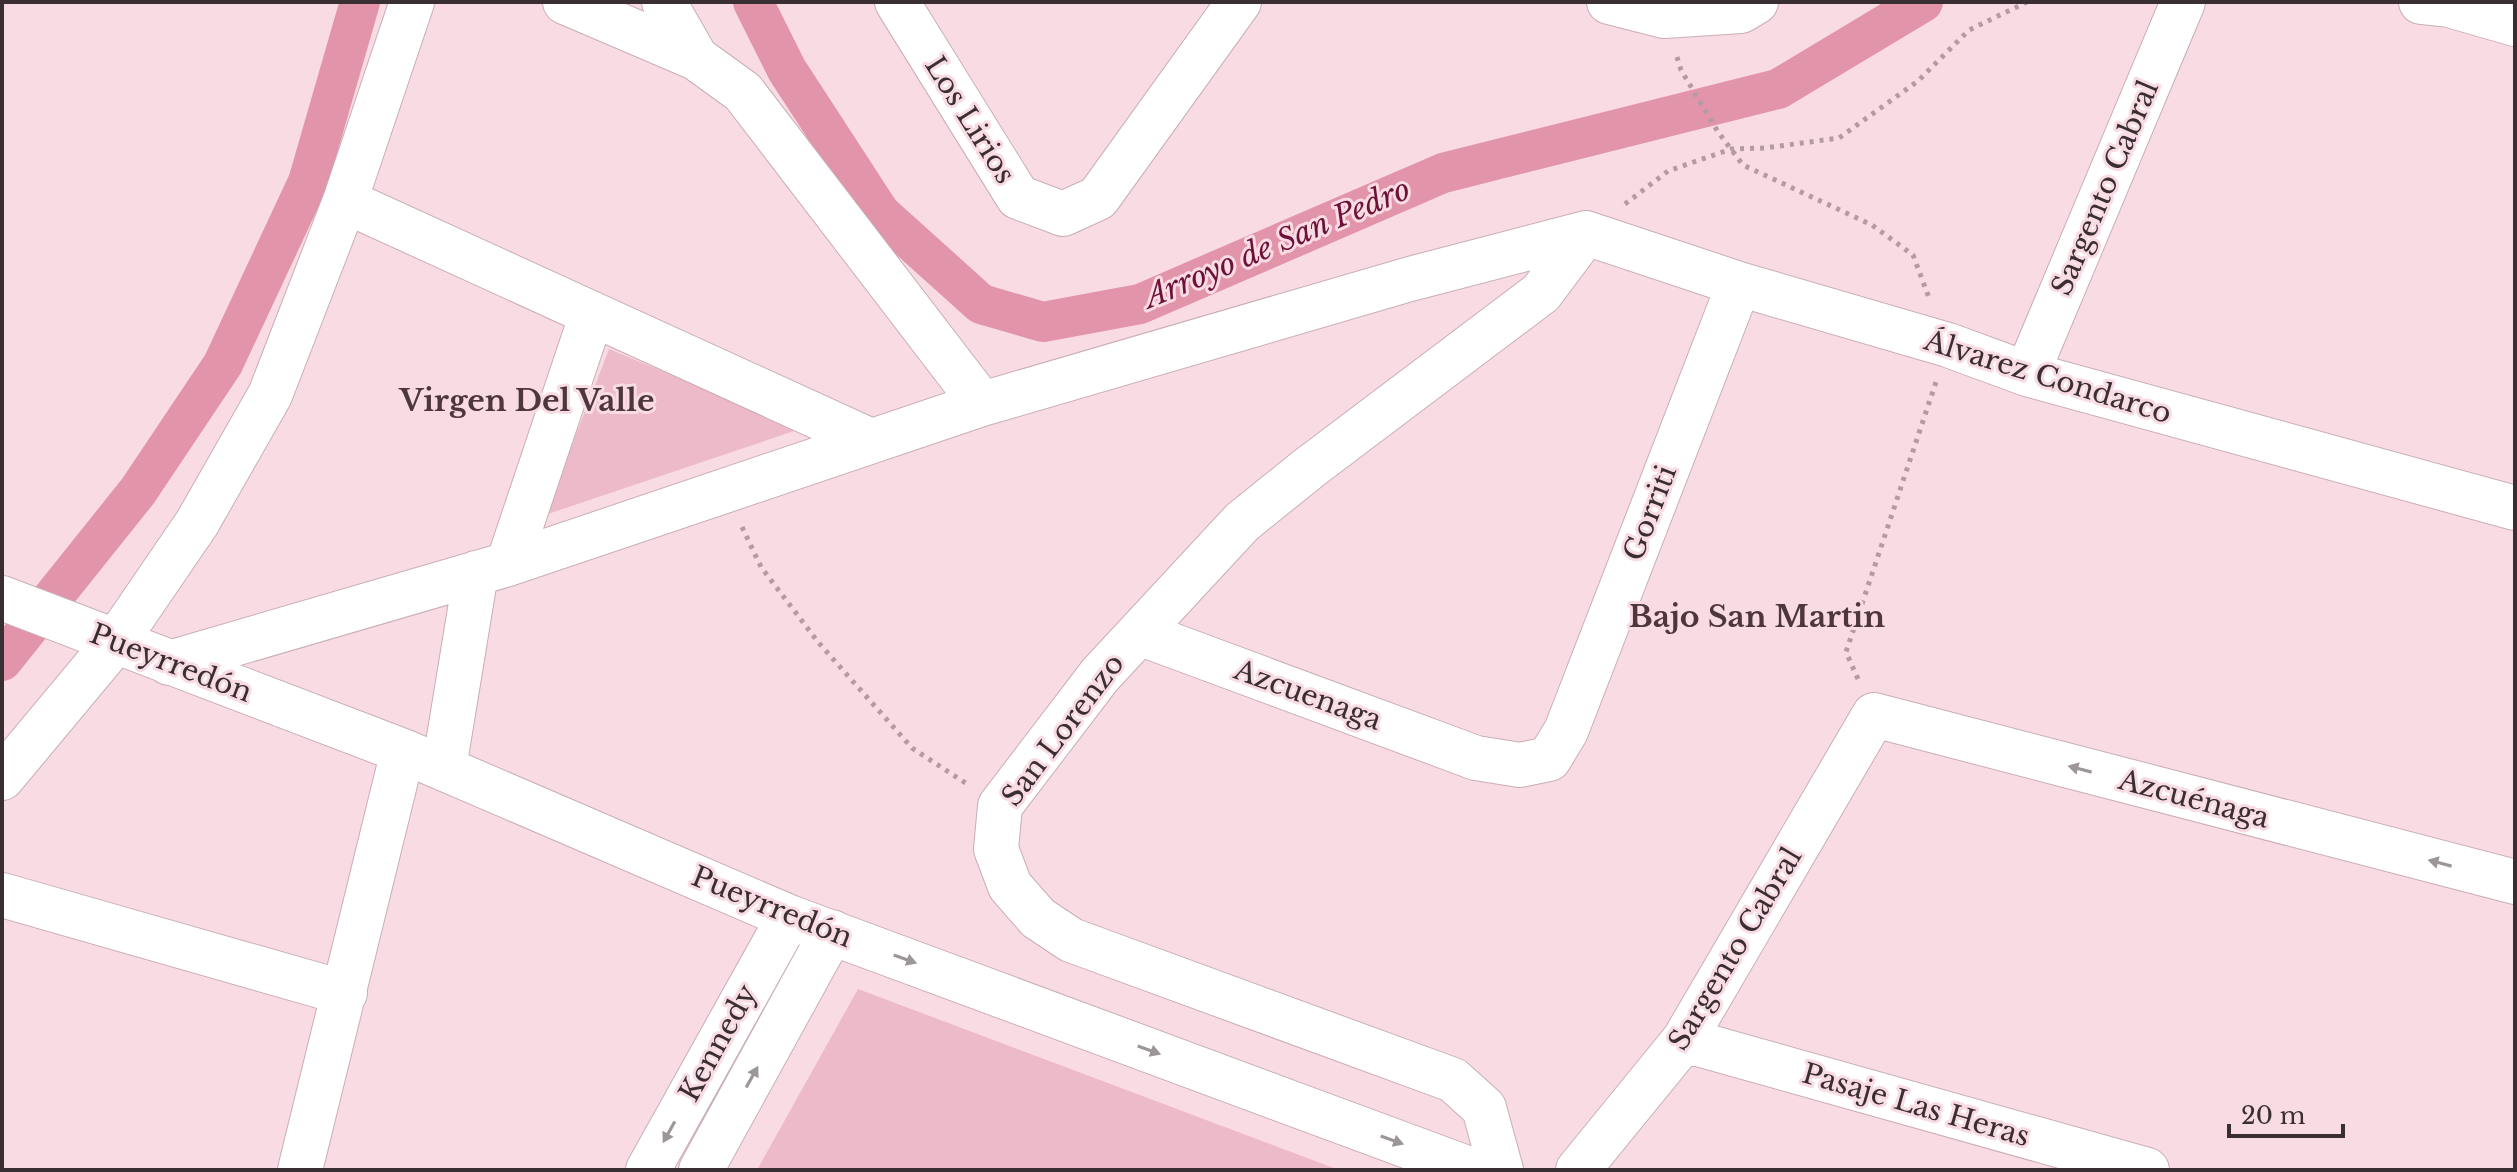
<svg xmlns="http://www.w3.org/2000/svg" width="2517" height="1172" font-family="'Libre Baskerville',serif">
	<rect width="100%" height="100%" fill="#f9dce3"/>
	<path fill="#ecbac8" d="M609 349 800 429 545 515Z
		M858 989 1339 1170H757Z"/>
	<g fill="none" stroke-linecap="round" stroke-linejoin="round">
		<path stroke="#e294ab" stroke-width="40" d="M753 2 787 70 880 213 981 304 1043 322 1140 304 1443 173 1778 89 1923 2
			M2 661 138 491 223 364 308 182 360 2"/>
		<defs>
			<path id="minor" d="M565 2 696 58 743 92 982 404
				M664 2 696 58
				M897 2 1018 197 1063 214 1098 198 1239 2
				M1609 2 1664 16 1741 11 1756 2
				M2421 2 2449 5 2515 24
				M345 201 871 441
				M1586 233 1739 284 1948 345 2027 374 2515 508
				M2027 374 2183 2
				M508 564 592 314
				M2 598 403 751 789 917 1472 1170
				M1139 633 1476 758 1520 765 1549 759 1566 731 1739 284
				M169 663 508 564 982 404 1410 279 1586 233
				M444 768 476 573
				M2 778 117 640 197 523 270 395 345 201 412 2
				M2 895 345 993
				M1684 1040 2147 1170
				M300 1170 403 751
				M648 1170 789 917
				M701 1170 832 932
				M1501 1170 1484 1108 1453 1080 1071 940 1038 918 1010 886 996 849 1000 806 1100 675 1242 522 1309 468 1541 293 1586 233
				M1578 1170 1684 1040 1874 715 2515 882"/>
		</defs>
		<use href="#minor" stroke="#c9aeb5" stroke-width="46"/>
		<path stroke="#b29ca1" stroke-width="5" stroke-dasharray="4 6" stroke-linecap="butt" d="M1677 57 1681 70 1718 132 1743 165 1872 225 1913 255 1929 298
			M1625 204 1668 171 1731 149 1765 148 1839 138 1918 81 1969 30 2027 2
			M742 527 761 567 818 642 912 748 967 784
			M1858 679 1846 652 1936 382"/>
		<use href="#minor" stroke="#fff" stroke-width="44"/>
	</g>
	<defs><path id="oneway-solid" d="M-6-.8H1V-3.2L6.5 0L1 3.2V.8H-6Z" transform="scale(2)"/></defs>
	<g fill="#9c9698">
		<use href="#oneway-solid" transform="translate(2080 769) rotate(-165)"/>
		<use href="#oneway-solid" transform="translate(2440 863) rotate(-165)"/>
		<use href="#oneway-solid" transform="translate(905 959) rotate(20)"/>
		<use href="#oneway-solid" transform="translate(1149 1050) rotate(20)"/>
		<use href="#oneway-solid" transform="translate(752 1077) rotate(-61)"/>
		<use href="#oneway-solid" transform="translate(669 1132) rotate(119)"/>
		<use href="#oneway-solid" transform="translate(1392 1140) rotate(20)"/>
	</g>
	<g text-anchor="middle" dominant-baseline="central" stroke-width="6" stroke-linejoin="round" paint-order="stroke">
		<g font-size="28" fill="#392e31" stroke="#f9dce3">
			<text transform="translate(970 120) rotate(58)">Los Lirios</text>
			<text transform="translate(2105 188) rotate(-67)">Sargento Cabral</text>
			<text transform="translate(2048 377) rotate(17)">Álvarez Condarco</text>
			<text transform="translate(1650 513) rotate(-69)">Gorriti</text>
			<text transform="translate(171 663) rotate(21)">Pueyrredón</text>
			<text transform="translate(1308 695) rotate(20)">Azcuenaga</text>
			<text transform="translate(1063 730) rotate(-53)">San Lorenzo</text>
			<text transform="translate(2194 799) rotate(15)">Azcuénaga</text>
			<text transform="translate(772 907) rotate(22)">Pueyrredón</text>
			<text transform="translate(1735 949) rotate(-59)">Sargento Cabral</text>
			<text transform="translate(718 1043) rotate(-61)">Kennedy</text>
			<text transform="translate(1916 1105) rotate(16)">Pasaje Las Heras</text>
		</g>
		<g font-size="30" font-style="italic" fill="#6d1139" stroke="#f9dce3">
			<text transform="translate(1277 243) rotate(-23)">Arroyo de San Pedro</text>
		</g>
		<g font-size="30" font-weight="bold" fill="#4d373d" stroke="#f9dce3">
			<text x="527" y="400">Virgen Del Valle</text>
			<text x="1757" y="616">Bajo San Martin</text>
		</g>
	</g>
	<rect width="2517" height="1172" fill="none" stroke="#392e31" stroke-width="8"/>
	<path d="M2229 1124v12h114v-12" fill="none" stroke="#392e31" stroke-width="4"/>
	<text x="2241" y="1124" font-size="24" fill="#392e31" stroke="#f9dce3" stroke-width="6" paint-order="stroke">20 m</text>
</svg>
